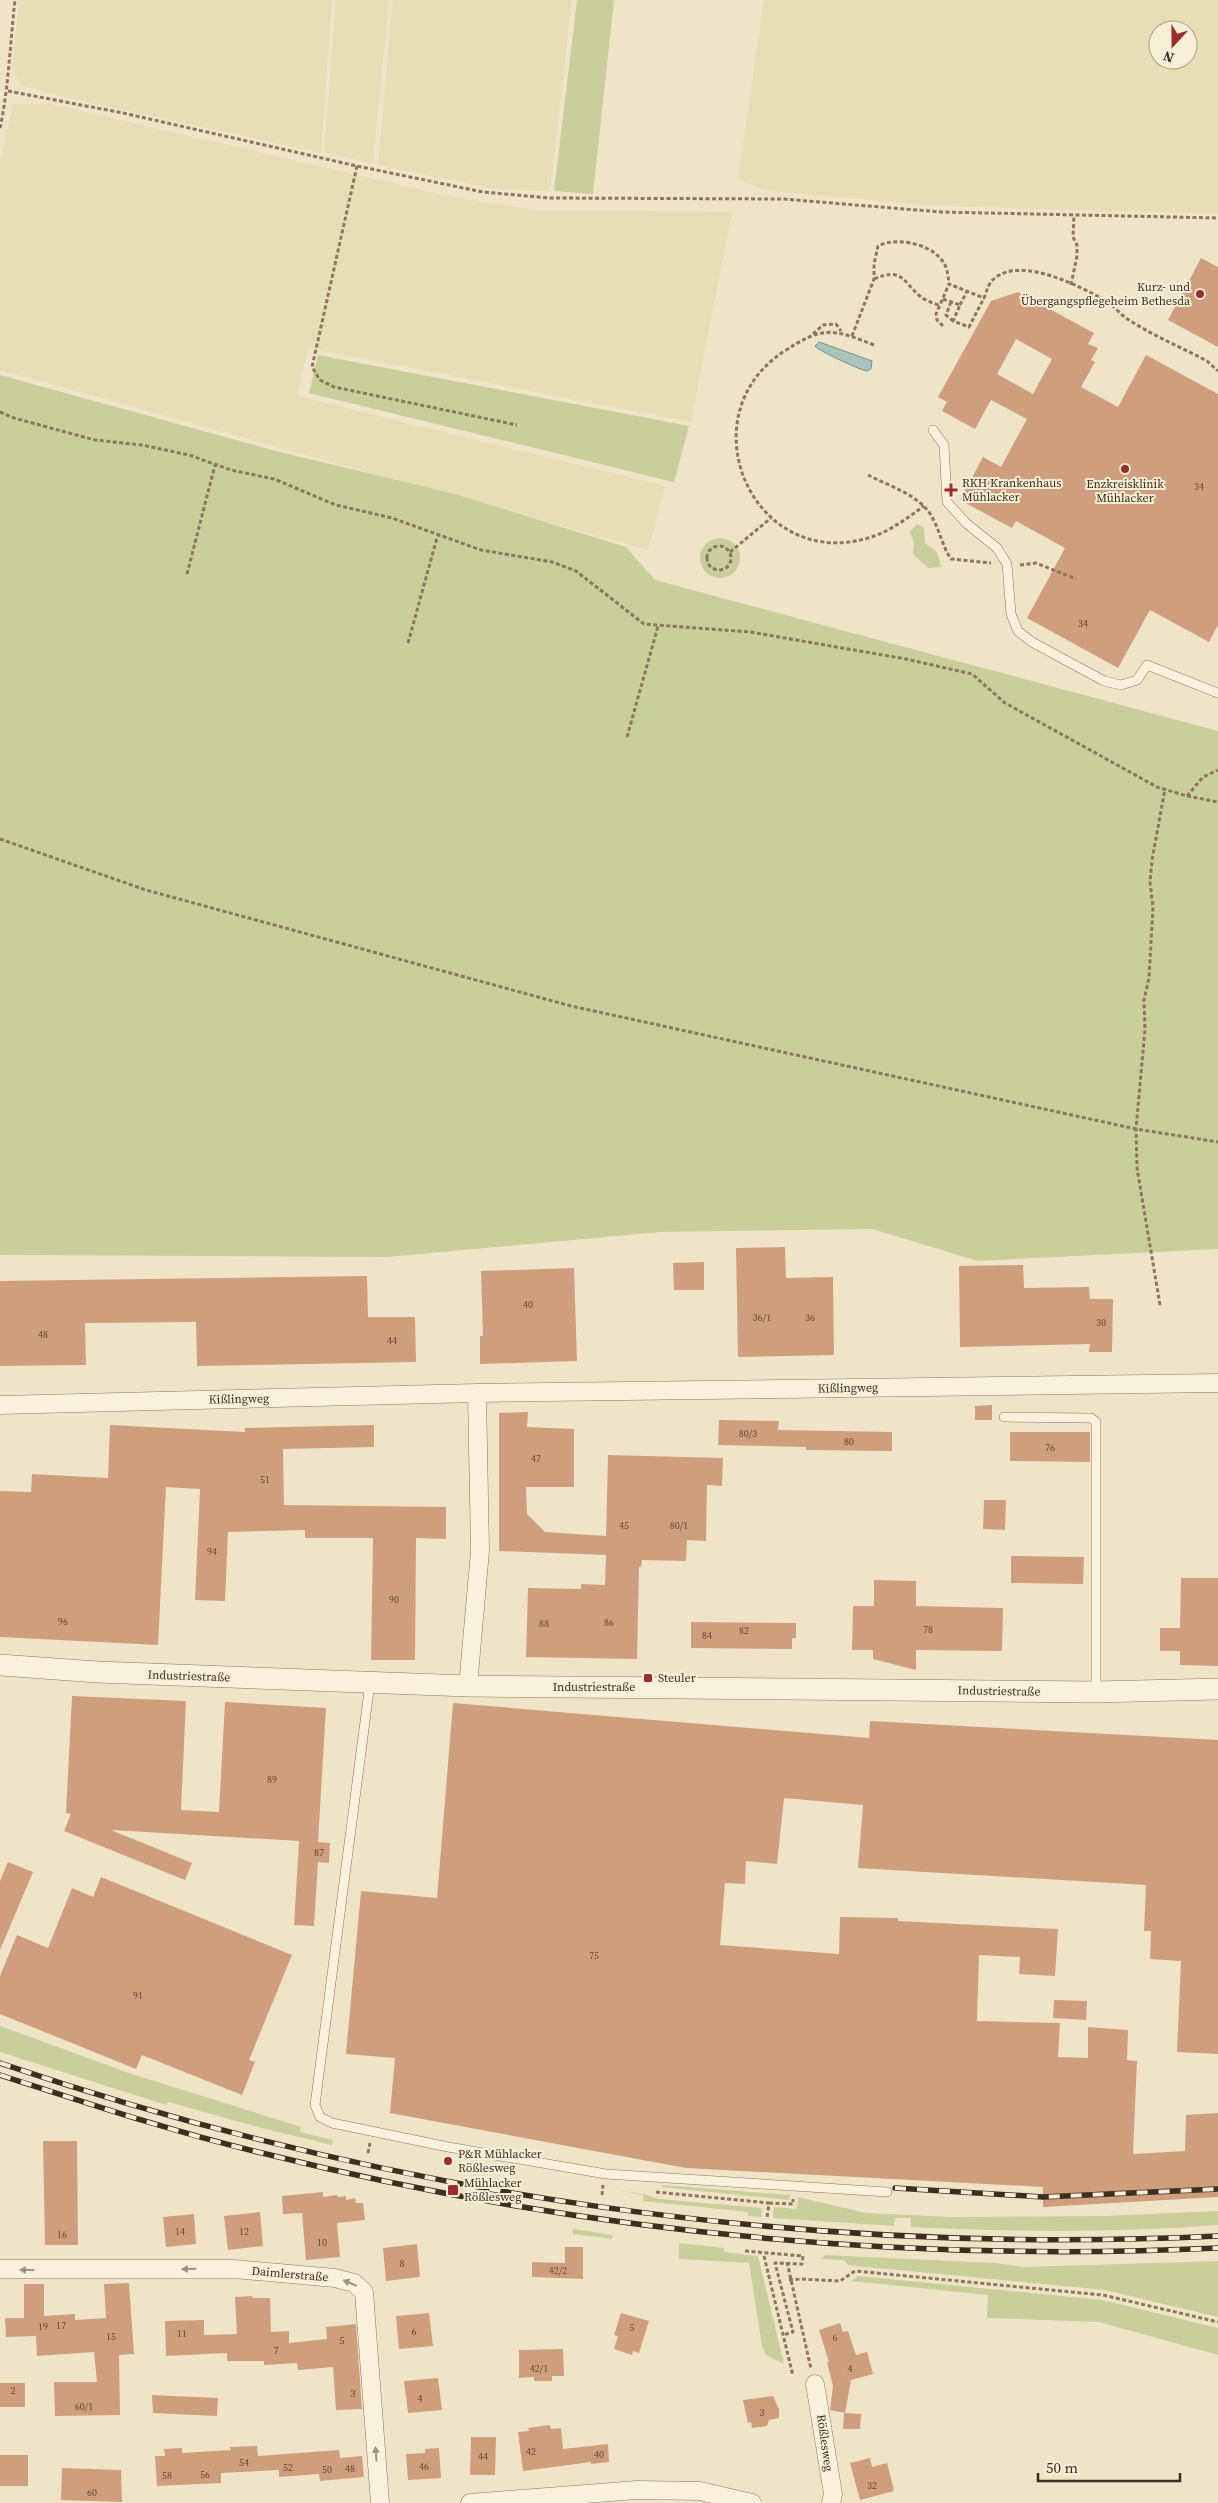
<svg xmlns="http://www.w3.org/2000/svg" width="1218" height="2503" font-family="'Source Serif 4',serif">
	<rect width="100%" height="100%" fill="#f0e4c8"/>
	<path fill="#e6deb5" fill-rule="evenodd" d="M19 0H332L321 153 46 93 21 85 12 68Z
		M336 0H389L373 164 324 152Z
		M393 0H572L550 191 499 190 378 165Z
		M764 0H1218V214L936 206 768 191 738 179ZM1158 30H1188V60H1158Z
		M13 104H52L452 197 536 210 732 212 691 422 308 348 297 396 665 486 648 550 0 370V162Z"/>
	<path fill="#c9cf9b" d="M577 0H614L593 194 554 191Z
		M318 355 689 426 674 482 309 393Z
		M0 375 276 451 455 494 626 547 655 580 1218 731V1249L978 1261 872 1229 660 1232 387 1257 0 1255Z
		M917 524 924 528 925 543 937 552 941 567 928 568 913 554 914 544 910 532Z
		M700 558a20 20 0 1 1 40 0a20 20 0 1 1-40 0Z
		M0 2026 129 2073 301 2127 300 2132 333 2140 332 2145 265 2129 168 2102 166 2105 0 2052Z
		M662 2185 790 2195 789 2200 661 2187Z
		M616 2190 644 2194 659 2199 762 2208 761 2217 748 2216V2212L643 2201 644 2195Z
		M798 2197 866 2213 951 2217 1104 2216 1218 2211V2225C1116 2233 1013 2232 911 2227V2218H895L894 2226 773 2218 774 2207 797 2209Z
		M573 2229 613 2235 612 2239 573 2234Z
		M679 2243 724 2248V2252L758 2256 784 2364 766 2355 762 2346 749 2263 679 2259Z
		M825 2255 995 2263 1023 2267 1218 2261V2317L1105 2290 856 2266 848 2265 844 2260 821 2259Z
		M858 2276 1102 2300 1218 2328V2355L1099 2322 987 2318 988 2295 851 2281Z"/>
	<path fill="#a9c4bc" stroke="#6f938a" d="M819 342 872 361 871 369 867 371C862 371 817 350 815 346Z"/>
	<path fill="#cf9f7d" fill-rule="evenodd" d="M1201 258 1218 267V347L1168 320Z
		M1018 292 1094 333 1088 344 1098 348 1091 360 1095 362 1081 387 1118 407 1146 355 1218 394V625L1209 642 1150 610 1118 668 1027 618 1065 548 1016 521 1012 528 960 500 983 457 1001 467 1027 419 991 400 975 429 942 411 947 402 938 397 991 301ZM1016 339 1052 359 1033 394 997 374Z
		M785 1247 786 1278 833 1277 834 1355 738 1357 736 1248Z
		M704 1262V1290H674L673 1263Z
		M1023 1265 1024 1288 1089 1287 1090 1299H1113L1112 1352H1089L1090 1344 960 1347 959 1266Z
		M574 1268 577 1361 480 1364V1336H483L481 1271Z
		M367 1276 368 1317H415L416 1362 197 1366 196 1322 85 1323 86 1365 0 1366V1281Z
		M992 1405V1420H975V1406Z
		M528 1412 527 1427 574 1429V1487H526L527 1514 545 1532 606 1536 608 1455 723 1458 722 1486 707 1485 706 1541 687 1540 686 1561 642 1560 641 1567H639L637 1659 526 1657 528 1588 581 1589V1584L605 1585 606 1555 499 1551V1413Z
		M719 1420 779 1421 778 1430 892 1432V1451L806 1450V1447L718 1445Z
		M110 1425 245 1432V1428L374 1425V1447L283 1449 284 1505 446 1507V1539L416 1538 415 1660H371L373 1538H305V1530L228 1532 225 1601 195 1600 200 1489 166 1487 158 1645 0 1637V1491L31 1492 32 1474 108 1478Z
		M1010 1432H1090V1462L1010 1461Z
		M984 1500H1006L1005 1530 983 1529Z
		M1011 1556 1084 1557 1083 1584 1011 1583Z
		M1181 1578H1218V1666L1180 1665V1651H1160V1628H1180Z
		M874 1580 916 1581V1606L1003 1608 1002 1651 916 1650V1670L873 1659V1650H852L853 1606H874Z
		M691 1622 796 1623V1638H792V1649L691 1648Z
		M72 1696 186 1701 181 1810 219 1812 225 1702 326 1708 318 1842 330 1843 329 1863 318 1862 314 1926 294 1925 299 1841 111 1830 192 1863 185 1880 64 1831 71 1814 66 1813Z
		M453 1703 869 1738 870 1721 1218 1740V2054L1177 2052 1181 1961 1150 1959 1151 1931H1144L1146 1885 858 1868 863 1805 784 1798 777 1864 746 1861 745 1884 725 1883 720 1945 839 1954 840 1917 898 1918V1921L1058 1929 1055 1976 1019 1974 1020 1957 979 1955 977 2021 1060 2023 1058 2057 1088 2058V2027L1128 2030 1127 2060 1137 2061 1133 2154 1185 2151 1186 2115 1218 2113V2197L1043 2207V2187L686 2168 390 2113 395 2058 346 2054 361 1891 437 1898Z
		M8 1862 33 1872 0 1950V1881Z
		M101 1877 292 1955 249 2060 255 2062 242 2095 142 2055 136 2069 0 2014V1976L17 1935 48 1948 72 1888 93 1897Z
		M1054 2000 1087 2001 1086 2020 1053 2018Z
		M43 2141H77L78 2245H45Z
		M323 2192V2197L337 2195 338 2197 346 2196V2200L355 2198 356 2203H363L365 2220 337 2223 340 2257 306 2260 302 2213 283 2214 282 2196Z
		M260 2212 263 2246 228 2250 224 2216Z
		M194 2214 196 2244 166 2247 163 2217Z
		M417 2244 420 2277 386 2281 383 2248Z
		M565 2247H583V2279L532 2277V2262L565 2263Z
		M129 2283 134 2354 119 2355 120 2415 55 2416 54 2382H97L94 2352 37 2356 36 2336 6 2337 5 2318H24V2284H44V2316L75 2314V2320L106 2318 104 2284Z
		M252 2296 253 2298H270L271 2332 289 2331V2343L327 2339 326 2327 356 2324 362 2409 336 2410 333 2367 298 2370 297 2363 264 2365V2361H227V2353L166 2356 165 2321 204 2320V2335L237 2334 235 2297Z
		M429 2313 433 2346 399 2349 396 2316Z
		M621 2313 649 2321 639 2353 633 2351 632 2355 614 2349 618 2336 614 2335Z
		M840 2323 843 2332 848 2331 856 2355 867 2352 873 2374 851 2380 845 2413 830 2410 833 2386 827 2362H829L819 2330Z
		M563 2349 564 2376H552V2381H534V2377L519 2378V2350Z
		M438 2378 442 2410 408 2413 404 2381Z
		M0 2383H25V2407H0Z
		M152 2395 218 2398 217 2416 153 2413Z
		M773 2396 779 2409V2418L769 2420 767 2426 752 2428 751 2422 748 2423 743 2400Z
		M844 2413 861 2414 860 2429H843Z
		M550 2425 551 2429 561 2428 563 2449 608 2444 609 2462 591 2464V2462L523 2471 518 2432 529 2431 528 2428Z
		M471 2437H496L495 2475H470Z
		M257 2446 258 2456 339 2450 340 2458 362 2456 364 2477 320 2481 319 2474 279 2477V2470L221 2473V2483L157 2486 155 2456H165L164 2449 182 2448V2453L231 2450 230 2447Z
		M439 2448 441 2478 408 2480 406 2454 425 2453V2449Z
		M0 2455H28V2486H0Z
		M870 2458 872 2467 887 2463 894 2491 860 2500 850 2463Z
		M62 2468 121 2470 122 2502 61 2500Z"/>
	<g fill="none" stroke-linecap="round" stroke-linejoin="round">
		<defs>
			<path id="service" d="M933 430 944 445 947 502 966 523 997 548 1007 564 1011 614 1018 631 1032 642 1104 681 1121 685 1137 680 1147 665 1218 693
				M1004 1417 1091 1418 1096 1422V1692
				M370 1683 315 2105 320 2117 332 2123 448 2147 606 2174 887 2192"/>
			<path id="minor" d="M0 1405 477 1393 1218 1383
				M468 1686 480 1551 477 1393
				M0 2269H234L335 2278 354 2283 364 2292 380 2503
				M815 2384 833 2494 831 2503
				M470 2503 637 2490 700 2491 752 2503"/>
			<path id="tertiary" d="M0 1665 97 1672 468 1686 1096 1692 1218 1689"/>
		</defs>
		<use href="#service" stroke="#8d765c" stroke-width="10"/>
		<use href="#minor" stroke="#8d765c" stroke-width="19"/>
		<use href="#tertiary" stroke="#8d765c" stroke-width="22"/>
		<path stroke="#8d765c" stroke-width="3" stroke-dasharray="4 2.5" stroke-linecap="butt" d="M8 91 123 113 357 166 483 192 550 198 783 199 941 212 1218 218
			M0 128C9 86 10 43 15 0
			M357 166 312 367 320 380 334 387 517 425
			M874 279C903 267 902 281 921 297 926 301 934 303 940 306
			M1071 285 1077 256V245L1073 237 1074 216
			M943 299 960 305 953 321 969 327 984 298
			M951 302 946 315 953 321
			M960 305 967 291
			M943 326 937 320 936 314 949 284 984 298C987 291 988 283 995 278 1022 256 1083 287 1109 303 1115 307 1120 314 1126 318 1151 335 1181 347 1207 361L1218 371
			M813 334 823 325 836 324 841 331
			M852 336 874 279V264L878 246C895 237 927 243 940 258 947 265 948 274 949 284
			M874 345C831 328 823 326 783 352 685 418 754 572 868 538 889 532 906 519 924 506
			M0 412 14 418 95 440 142 445 189 455 231 470 274 479 336 505 392 518 481 550 552 562 576 571 644 624 750 632 906 659 972 674 1005 703 1157 787 1187 796 1218 802
			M868 475C889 486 920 495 932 517 940 531 942 546 951 559L991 563
			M707 558a12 12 0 1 1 24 0a12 12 0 1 1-24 0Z
			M730 552 771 518
			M1020 565 1036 563 1076 579
			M187 574 215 465
			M408 643 438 534
			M627 737 658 626
			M1187 796 1203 777 1218 770
			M0 839 146 890 571 1006 1136 1129 1218 1142
			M1160 1305 1137 1168 1136 1129 1145 1029 1144 1000 1149 978 1153 907 1150 882 1152 860 1165 789
			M368 2153 370 2143
			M656 2192 769 2203 767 2218
			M602 2195 603 2185
			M769 2203 793 2204V2199
			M745 2251 803 2256 802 2264 775 2263 793 2332 783 2335
			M764 2256 793 2376
			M787 2262 811 2369
			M789 2280 801 2279 840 2281 855 2271 1103 2295 1218 2322"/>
		<use href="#service" stroke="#faf1dc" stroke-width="9"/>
		<use href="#minor" stroke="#faf1dc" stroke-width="18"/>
		<use href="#tertiary" stroke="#faf1dc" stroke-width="21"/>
		<defs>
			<path id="rail" d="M0 2063C392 2196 804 2256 1218 2236
				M0 2075C87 2103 173 2132 262 2153 575 2231 896 2263 1218 2248
				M895 2188 1043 2197 1218 2189"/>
		</defs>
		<use href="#rail" stroke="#3d2e20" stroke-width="5.5"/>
		<use href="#rail" stroke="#f7eed8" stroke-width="4" stroke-dasharray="11" stroke-linecap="butt"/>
	</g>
	<defs><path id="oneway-solid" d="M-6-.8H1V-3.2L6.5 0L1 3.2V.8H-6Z" transform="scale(1.25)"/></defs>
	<g fill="#9c907e">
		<use href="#oneway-solid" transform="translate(189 2269) rotate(179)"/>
		<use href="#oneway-solid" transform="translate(27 2270) rotate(-180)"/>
		<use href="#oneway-solid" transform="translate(350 2283) rotate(-157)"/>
		<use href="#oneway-solid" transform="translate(376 2454) rotate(-94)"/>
	</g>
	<g fill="#9e2a2b" stroke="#f7eed8" stroke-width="2">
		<circle cx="1200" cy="294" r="5"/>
		<circle cx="1125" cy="469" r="5"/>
		<path d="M948.5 482.5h5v5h5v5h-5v5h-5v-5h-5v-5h5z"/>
		<rect x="643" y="1673" width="10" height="10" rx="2.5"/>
		<circle cx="448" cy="2161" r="5"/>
		<rect x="447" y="2184" width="12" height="12" rx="2.5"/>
	</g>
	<g text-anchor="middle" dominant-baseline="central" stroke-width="4" stroke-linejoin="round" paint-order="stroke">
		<g font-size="10" fill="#624a37">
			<text x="1199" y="486">34</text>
			<text x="1083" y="623">34</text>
			<text x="528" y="1304">40</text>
			<text x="762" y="1317">36/1</text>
			<text x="810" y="1317">36</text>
			<text x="1101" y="1322">30</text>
			<text x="43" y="1334">48</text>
			<text x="392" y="1340">44</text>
			<text x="748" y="1433">80/3</text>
			<text x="849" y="1441">80</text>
			<text x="1050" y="1447">76</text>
			<text x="536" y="1458">47</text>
			<text x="265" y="1479">51</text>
			<text x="624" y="1525">45</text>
			<text x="679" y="1525">80/1</text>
			<text x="212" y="1551">94</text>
			<text x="394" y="1599">90</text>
			<text x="63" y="1621">96</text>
			<text x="609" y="1622">86</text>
			<text x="544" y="1623">88</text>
			<text x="928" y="1629">78</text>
			<text x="744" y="1630">82</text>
			<text x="707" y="1635">84</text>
			<text x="272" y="1779">89</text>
			<text x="319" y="1852">87</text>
			<text x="594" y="1955">75</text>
			<text x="138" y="1995">91</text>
			<text x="180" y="2231">14</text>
			<text x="244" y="2231">12</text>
			<text x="62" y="2234">16</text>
			<text x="322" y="2242">10</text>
			<text x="402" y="2263">8</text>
			<text x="558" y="2270">42/2</text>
			<text x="61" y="2325">17</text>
			<text x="43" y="2326">19</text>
			<text x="632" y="2327">5</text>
			<text x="414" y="2331">6</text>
			<text x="182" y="2333">11</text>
			<text x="111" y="2336">15</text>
			<text x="835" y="2337">6</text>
			<text x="342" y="2340">5</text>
			<text x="276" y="2350">7</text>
			<text x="539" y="2368">42/1</text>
			<text x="850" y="2368">4</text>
			<text x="13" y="2390">2</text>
			<text x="353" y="2393">3</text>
			<text x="420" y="2398">4</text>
			<text x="84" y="2406">60/1</text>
			<text x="762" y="2412">3</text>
			<text x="531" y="2451">42</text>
			<text x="599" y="2454">40</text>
			<text x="483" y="2456">44</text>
			<text x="244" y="2462">54</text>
			<text x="424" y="2466">46</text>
			<text x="288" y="2467">52</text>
			<text x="350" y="2468">48</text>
			<text x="327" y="2469">50</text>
			<text x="205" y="2474">56</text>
			<text x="167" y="2475">58</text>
			<text x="872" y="2485">32</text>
			<text x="92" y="2492">60</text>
		</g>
		<g font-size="12" fill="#3d2e20" stroke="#f7eed8" text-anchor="start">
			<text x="1190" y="287" text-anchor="end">Kurz- und<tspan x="1190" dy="14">Übergangspflegeheim Bethesda</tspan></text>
			<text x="962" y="483">RKH Krankenhaus<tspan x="962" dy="14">Mühlacker</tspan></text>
			<text x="1125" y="484" text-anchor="middle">Enzkreisklinik<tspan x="1125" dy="14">Mühlacker</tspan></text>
			<text x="658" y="1678">Steuler</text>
			<text x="458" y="2154">P&amp;R Mühlacker<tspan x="458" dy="14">Rößlesweg</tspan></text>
			<text x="464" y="2183">Mühlacker<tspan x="464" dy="14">Rößlesweg</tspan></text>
		</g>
		<g font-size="12" fill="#3d2e20" stroke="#f7eed8">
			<text transform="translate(848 1388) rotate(-1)">Kißlingweg</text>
			<text transform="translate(239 1399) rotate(-1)">Kißlingweg</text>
			<text transform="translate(189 1676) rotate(2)">Industriestraße</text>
			<text x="594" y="1687">Industriestraße</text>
			<text transform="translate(999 1691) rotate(1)">Industriestraße</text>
			<text transform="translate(290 2274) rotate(5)">Daimlerstraße</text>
			<text transform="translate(825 2443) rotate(82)">Rößlesweg</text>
		</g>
	</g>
	<g transform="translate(1173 45) rotate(201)"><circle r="24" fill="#f7eed8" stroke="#ada18e"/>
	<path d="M0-4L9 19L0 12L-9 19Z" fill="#9e2a2b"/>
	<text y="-8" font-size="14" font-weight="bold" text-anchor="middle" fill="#3d2e20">N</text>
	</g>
	<path d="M1038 2473v8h142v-8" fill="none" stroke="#3d2e20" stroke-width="2.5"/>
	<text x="1046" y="2473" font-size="15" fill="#3d2e20" stroke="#f7eed8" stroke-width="4" paint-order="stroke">50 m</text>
</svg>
